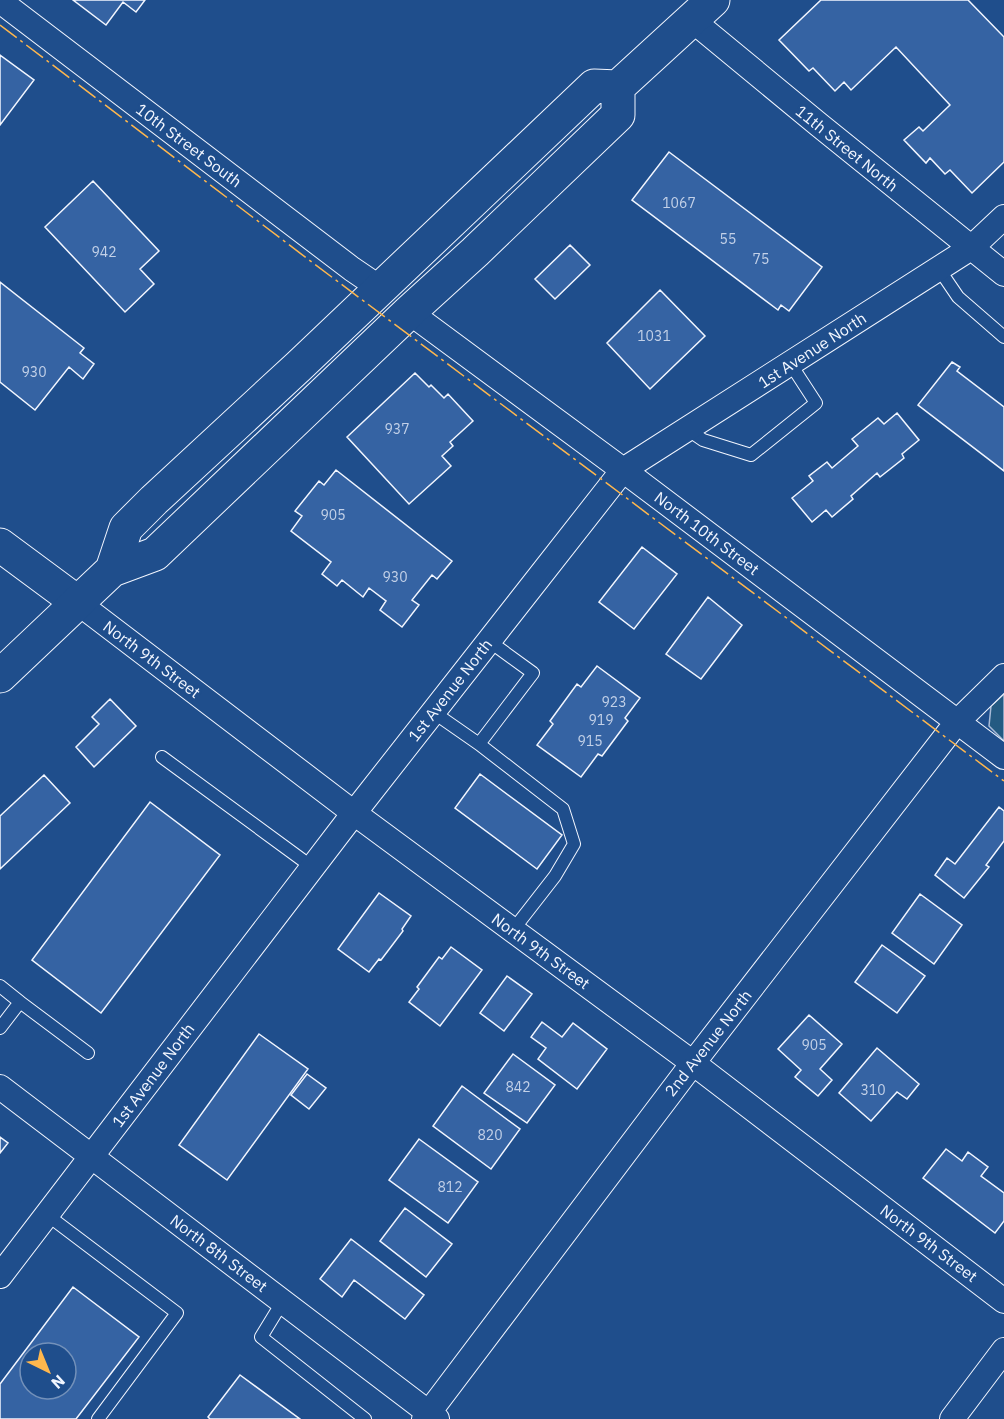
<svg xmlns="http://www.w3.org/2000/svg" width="1004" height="1419" font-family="'IBM Plex Sans',sans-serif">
	<rect width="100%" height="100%" fill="#1f4e8c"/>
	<path fill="#245a82" stroke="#a8bbd7" stroke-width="1.5" d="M1004 694V741L989 726 991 706Z"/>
	<path fill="#3563a3" stroke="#f2f6ff" stroke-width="1.5" fill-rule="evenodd" d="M73 0H145L136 12 123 2 106 25Z
		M821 0H968L1004 37V162L972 193 950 170 945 174 930 158 926 163 904 140 919 127 923 131 950 105 896 47 851 90 844 82 835 91 813 68 809 71 779 40Z
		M0 55 34 80 0 125Z
		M669 152 822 267 789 311 781 305 778 310 632 200Z
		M93 181 159 251 140 269 154 284 125 312 45 227Z
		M570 245 590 265 555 299 535 279Z
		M0 282 84 348 80 353 94 364 83 379 69 367 35 410 0 382Z
		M660 290 705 336 650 389 607 343Z
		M952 362 960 367 957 371 1004 407V471L918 405Z
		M415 373 429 387 431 385 444 398 448 394 473 421 450 442 453 446 442 456 451 466 409 504 347 437Z
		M897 413 919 440 902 454 904 458 880 477 877 473 851 496 853 499 832 517 826 510 812 522 792 498 813 481 809 476 827 462 832 468 858 446 852 439 878 418 884 424Z
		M336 470 452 561 437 579 432 575 412 600 419 605 402 627 380 610 386 601 369 588 363 597 342 580 337 586 322 574 331 562 291 531 302 516 295 511 319 481 324 485Z
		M642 547 677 574 634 629 599 602Z
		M708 597 742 625 701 679 666 654Z
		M597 666 640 698 625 718 628 721 602 756 598 754 581 777 537 745 553 724 550 721 577 684 581 687Z
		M110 699 136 726 94 767 76 747 99 724 92 717Z
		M480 774 562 835 537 869 455 808Z
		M44 775 70 803 0 869V816Z
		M150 802 220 855 101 1013 32 960Z
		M999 807 1004 811V841L986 865 989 867 964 898 935 875 947 858 955 864Z
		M379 893 411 916 402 929 403 931 381 960 379 959 369 972 338 949Z
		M920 894 962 925 934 964 892 933Z
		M882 945 925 976 897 1013 855 982Z
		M451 947 482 970 440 1026 409 1002 419 989 417 987 439 957 442 959Z
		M507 976 532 994 504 1031 480 1013Z
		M809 1015 842 1044 820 1069 832 1080 818 1096 795 1077 801 1070 778 1049Z
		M542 1022 562 1037 573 1023 607 1049 577 1089 538 1059 546 1048 531 1037Z
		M259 1034 308 1069 227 1180 179 1145Z
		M877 1048 919 1084 907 1099 897 1092 871 1121 839 1093Z
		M513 1054 555 1085 527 1123 484 1093Z
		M307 1074 326 1088 309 1109 291 1095Z
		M462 1086 520 1129 491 1169 433 1126Z
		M0 1137 8 1143 0 1153Z
		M419 1139 478 1182 448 1223 389 1180Z
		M946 1149 962 1161 968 1152 988 1167 981 1176 1004 1193V1221L995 1233 923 1178Z
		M405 1208 452 1244 426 1277 380 1241Z
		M351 1239 424 1295 405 1319 354 1280 342 1297 320 1279Z
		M73 1287 139 1337 76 1419H0V1384ZM30 1353H66V1389H30Z
		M240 1375 300 1419H210L208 1417Z"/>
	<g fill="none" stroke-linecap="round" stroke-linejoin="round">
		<defs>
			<path id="lane" d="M939 269 958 297 1004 337
				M687 429 703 440 751 455 816 403 790 363
				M433 712 479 744 533 673 489 641
				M479 744 563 809 574 844 555 876 513 930
				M162 757 312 867
				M0 986 20 1002 0 1028
				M20 1002 88 1053
				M46 1214 177 1313 98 1419
				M283 1301 261 1337 365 1419"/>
			<path id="street" d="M0 1 352 269 380 288
				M692 20 818 124 1004 274
				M409 312 623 470 1004 757
				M77 602 354 813 693 1063 1004 1301
				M0 1087 437 1419
				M0 1276 354 813 623 470 971 248 1004 217
				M424 1419 693 1063 957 722 1004 676
				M952 1419 1004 1350"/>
			<path id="secondary" d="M0 545 77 602"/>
			<path id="highway" d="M112 570 126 528 154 500 299 366 594 86 618 87 713 0
				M0 676 112 570 155 554 409 312 475 252 618 115V87"/>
		</defs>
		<use href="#lane" stroke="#f2f6ff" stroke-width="14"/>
		<use href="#street" stroke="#f2f6ff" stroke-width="26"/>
		<use href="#secondary" stroke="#f2f6ff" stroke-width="35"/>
		<use href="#highway" stroke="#f2f6ff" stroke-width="35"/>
		<use href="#lane" stroke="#1f4e8c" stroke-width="12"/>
		<use href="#street" stroke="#1f4e8c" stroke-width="24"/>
		<use href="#secondary" stroke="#1f4e8c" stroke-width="33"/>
		<use href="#highway" stroke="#1f4e8c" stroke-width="33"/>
		<path stroke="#ffb74d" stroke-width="1.5" stroke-dasharray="21 4.5 3 4.5" stroke-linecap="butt" d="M0 25 313 263 1004 781"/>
	</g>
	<g text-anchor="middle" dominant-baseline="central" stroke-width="4.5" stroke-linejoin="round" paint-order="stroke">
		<g font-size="14" fill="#c3d1e8">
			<text x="679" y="203">1067</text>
			<text x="728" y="239">55</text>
			<text x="104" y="252">942</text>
			<text x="761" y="259">75</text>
			<text x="654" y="336">1031</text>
			<text x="34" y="372">930</text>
			<text x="397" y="429">937</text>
			<text x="333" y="515">905</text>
			<text x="395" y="577">930</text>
			<text x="614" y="702">923</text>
			<text x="601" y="720">919</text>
			<text x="590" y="741">915</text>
			<text x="814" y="1045">905</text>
			<text x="518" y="1087">842</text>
			<text x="873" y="1090">310</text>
			<text x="490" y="1135">820</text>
			<text x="450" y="1187">812</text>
		</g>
		<g font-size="16" fill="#f2f6ff" stroke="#1f4e8c">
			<text transform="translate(189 145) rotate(37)">10th Street South</text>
			<text transform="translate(847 148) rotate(39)">11th Street North</text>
			<text transform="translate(812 350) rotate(-33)">1st Avenue North</text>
			<text transform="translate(707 533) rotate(37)">North 10th Street</text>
			<text transform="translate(152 659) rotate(37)">North 9th Street</text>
			<text transform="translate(450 690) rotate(-52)">1st Avenue North</text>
			<text transform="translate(541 951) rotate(36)">North 9th Street</text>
			<text transform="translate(708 1043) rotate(-52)">2nd Avenue North</text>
			<text transform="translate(153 1075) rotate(-53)">1st Avenue North</text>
			<text transform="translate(929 1243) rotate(37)">North 9th Street</text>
			<text transform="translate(219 1253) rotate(37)">North 8th Street</text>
		</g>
	</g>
	<g transform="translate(48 1371) rotate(137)"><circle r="28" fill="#1f4e8c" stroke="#7391ba" stroke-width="1.5"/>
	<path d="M0-4.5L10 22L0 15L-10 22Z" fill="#ffb74d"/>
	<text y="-9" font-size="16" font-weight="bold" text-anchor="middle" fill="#f2f6ff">N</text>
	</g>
</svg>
